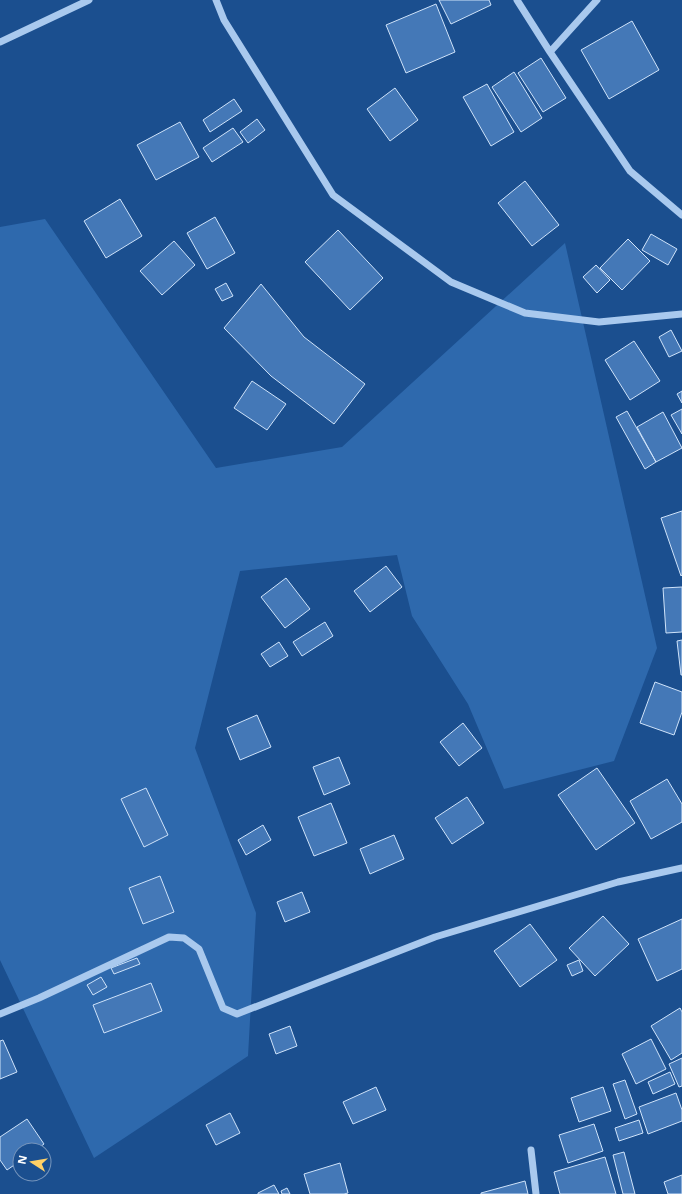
<svg xmlns="http://www.w3.org/2000/svg" width="682" height="1194" font-family="'Noto Sans',sans-serif">
	<rect width="100%" height="100%" fill="#1b4f8f"/>
	<path fill="#2e69ad" d="M45 219 216 468 342 447 565 243 657 648 614 761 504 789 468 704 412 616 397 555 240 571 195 748 256 913 248 1056 94 1158 0 960V227Z"/>
	<path fill="#4478b7" stroke="#cfe3fa" d="M439 0H489L491 5 451 24Z
		M436 4 455 52 406 73 386 25Z
		M632 21 659 70 609 99 581 50Z
		M541 58 566 98 543 112 518 73Z
		M514 72 542 118 521 132 492 87Z
		M487 84 514 132 491 146 463 97Z
		M395 88 418 120 390 141 367 109Z
		M234 99 242 111 210 132 203 120Z
		M257 119 265 130 248 143 240 132Z
		M180 122 199 157 156 180 137 145Z
		M233 128 243 142 212 162 203 148Z
		M525 181 559 225 532 246 498 203Z
		M120 199 142 236 106 258 84 221Z
		M215 217 235 253 207 269 187 233Z
		M338 230 383 278 350 310 305 262Z
		M651 234 677 249 668 265 642 250Z
		M628 239 650 261 622 290 600 268Z
		M174 241 195 265 162 295 140 271Z
		M596 265 610 280 597 293 583 277Z
		M226 283 233 296 222 301 215 289Z
		M261 284 304 337 365 384 334 424 271 376 224 328Z
		M671 330 682 351 669 357 659 337Z
		M634 341 660 381 630 400 605 360Z
		M252 381 286 404 267 430 234 408Z
		M682 391V403L677 394Z
		M682 409V434L671 415Z
		M627 411 656 462 645 469 616 417Z
		M663 412 682 448 656 462 637 427Z
		M682 511V575L681 576 661 518Z
		M386 566 402 587 370 612 354 591Z
		M286 578 310 609 285 628 261 597Z
		M682 587V632L666 633 663 588Z
		M325 622 333 636 302 656 293 642Z
		M682 640V675H681L677 641Z
		M279 642 288 656 270 667 261 654Z
		M655 682 682 692V712L674 735 640 723Z
		M257 715 271 747 240 760 227 728Z
		M463 723 482 748 459 766 440 742Z
		M339 757 350 784 324 795 313 767Z
		M597 768 635 823 596 850 558 795Z
		M667 779 682 804V822L651 839 630 801Z
		M146 788 168 835 144 847 121 799Z
		M467 797 484 823 452 844 435 818Z
		M331 803 347 843 314 856 298 817Z
		M263 825 271 840 246 855 238 840Z
		M394 835 404 859 370 874 360 849Z
		M160 876 174 912 143 924 129 888Z
		M302 892 310 912 285 922 277 902Z
		M603 916 629 944 595 976 569 948Z
		M682 919V969L657 981 638 939Z
		M530 924 557 960 520 987 494 951Z
		M137 958 140 964 114 974 111 968Z
		M579 960 583 971 572 976 567 965Z
		M101 977 107 987 93 995 87 985Z
		M151 983 162 1011 104 1033 93 1005Z
		M680 1008 682 1012V1053L671 1060 651 1026Z
		M290 1026 297 1046 276 1054 269 1034Z
		M651 1039 666 1069 636 1084 622 1054Z
		M3 1040 17 1072 0 1079V1041Z
		M682 1058V1086L679 1087 669 1064Z
		M670 1072 675 1084 653 1094 648 1082Z
		M625 1080 637 1114 625 1119 613 1084Z
		M376 1087 386 1110 353 1124 343 1102Z
		M603 1087 611 1111 579 1122 571 1098Z
		M676 1093 682 1110V1121L648 1134 639 1107Z
		M230 1113 240 1133 216 1145 206 1125Z
		M27 1119 44 1144 36 1150H20V1161L7 1170 0 1160V1137Z
		M639 1120 643 1133 619 1141 615 1128Z
		M594 1124 603 1151 568 1163 559 1135Z
		M624 1152 635 1194H623L613 1155Z
		M605 1157 616 1194H560L554 1172Z
		M340 1163 348 1193 344 1194H310L304 1174Z
		M682 1175V1194H668L664 1182Z
		M525 1181 528 1194H481V1193Z
		M274 1185 279 1194H258V1193Z
		M287 1188 290 1194H282L281 1191Z"/>
	<g fill="none" stroke-linecap="round" stroke-linejoin="round">
		<path stroke="#a9c9ee" stroke-width="7" d="M216 0 224 20 333 195 451 282 525 313 599 322 682 314
			M517 0 550 52 630 171 682 215
			M0 42 89 0
			M550 52 597 0
			M0 1014 39 998 169 937 184 938 199 949 223 1008 237 1014 435 937 618 882 682 868
			M531 1150 536 1194"/>
	</g>
	<g transform="translate(32 1162) rotate(282)"><circle r="19" fill="#1b4f8f" stroke="#7695bc"/>
	<path d="M0-3L7 15L0 10L-7 15Z" fill="#ffd166"/>
	<text y="-6" font-size="11" font-weight="bold" text-anchor="middle" fill="#ffffff">N</text>
	</g>
</svg>
